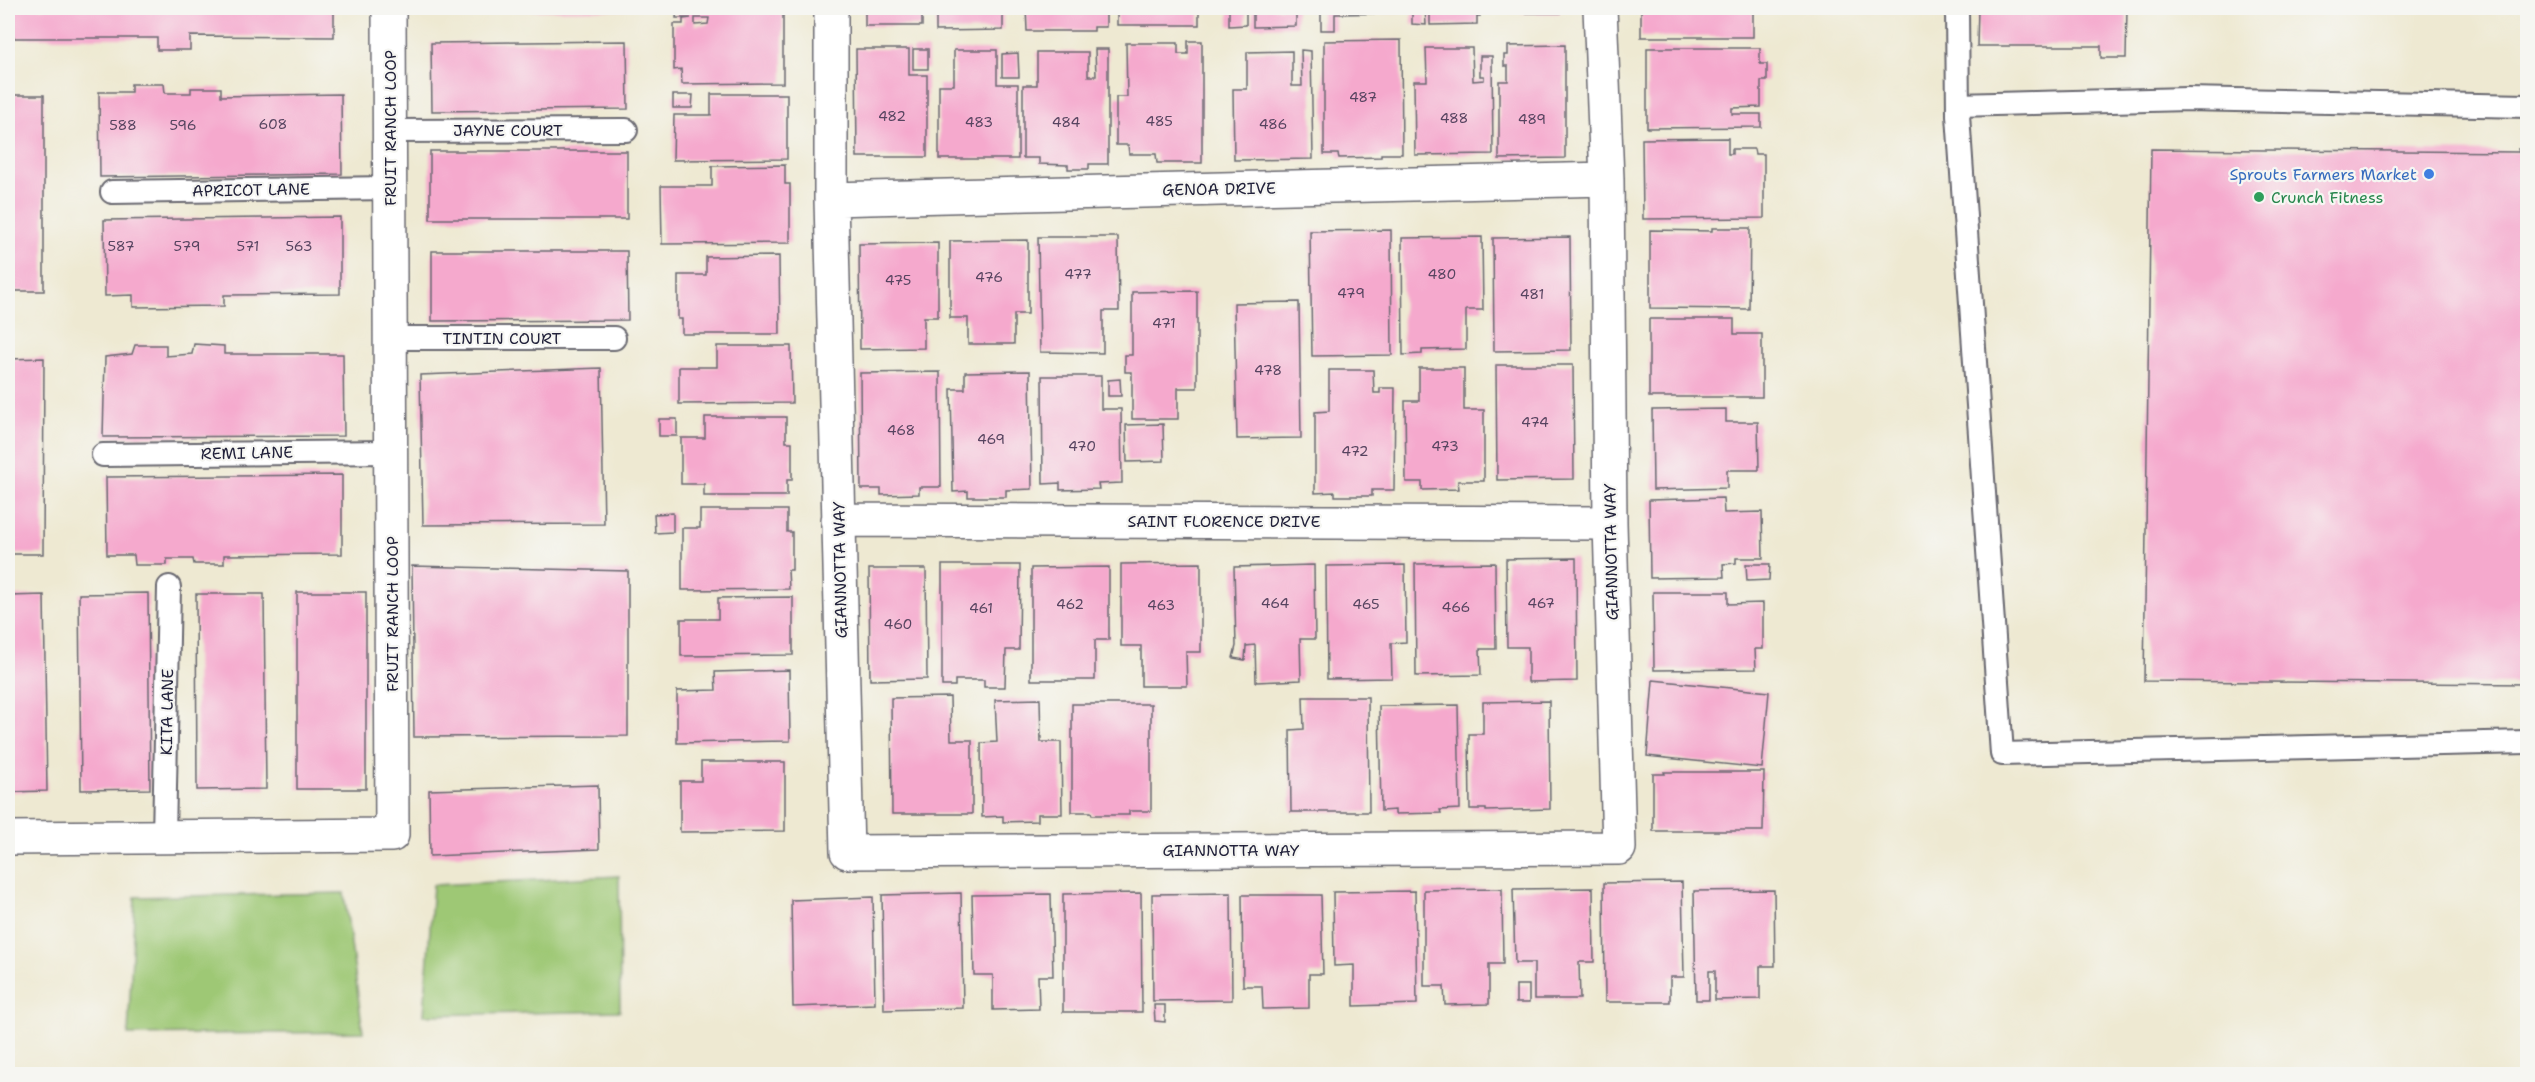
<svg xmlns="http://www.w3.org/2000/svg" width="2535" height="1082" font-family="'Shantell Sans',sans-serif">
	<rect width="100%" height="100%" fill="#f6f6f2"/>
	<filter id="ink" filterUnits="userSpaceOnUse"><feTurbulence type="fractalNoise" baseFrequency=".0167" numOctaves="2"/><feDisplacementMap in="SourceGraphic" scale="12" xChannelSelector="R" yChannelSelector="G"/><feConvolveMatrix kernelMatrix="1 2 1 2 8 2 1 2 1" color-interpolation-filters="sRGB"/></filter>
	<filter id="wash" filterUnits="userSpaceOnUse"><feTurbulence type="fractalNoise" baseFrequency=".008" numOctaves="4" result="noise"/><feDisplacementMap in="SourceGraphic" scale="24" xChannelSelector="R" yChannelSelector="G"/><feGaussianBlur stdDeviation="1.35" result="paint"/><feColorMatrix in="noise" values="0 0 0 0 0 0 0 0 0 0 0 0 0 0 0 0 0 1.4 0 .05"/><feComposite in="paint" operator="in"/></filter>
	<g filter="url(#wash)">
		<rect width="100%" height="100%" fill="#eee9d2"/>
		<path fill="#9ec874" stroke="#607558" stroke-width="1.5" d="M619 876 620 1011 424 1015 433 885Z
			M344 893 363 1032 128 1035 135 897Z"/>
		<g id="blocks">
			<path fill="#f5a9cd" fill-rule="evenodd" d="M9 8H334V37L190 36V50H157V38H8Z
				M430 8H626V10L430 11Z
				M677 8H783V83L682 84 681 69 674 70V24H683V19L691 18H676ZM695 18H709L708 24 695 25Z
				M865 8H922V26H865Z
				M936 8H1019V13H1003V30L936 31Z
				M1026 8H1106V27H1094V31H1027Z
				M1117 8H1199V25H1117Z
				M1229 8H1246V25L1229 26Z
				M1253 8H1296V26L1253 27Z
				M1321 8H1400V13L1335 14V30H1321Z
				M1412 8H1425L1426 25 1412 24Z
				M1430 8H1480V16H1477V24L1430 25Z
				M1502 8H1516V11L1502 12Z
				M1521 8H1560V13H1521Z
				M1641 8H1753V37H1641Z
				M1978 8H2127L2126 58H2101V46H1977Z
				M1401 40 1402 154H1381V157L1339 158 1338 154H1324V41Z
				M627 41 628 109 432 111 431 43Z
				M1188 41H1202V163H1157L1156 154H1129L1128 145H1116V97H1127L1126 43H1178V54H1188Z
				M1565 45V158L1499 159V81H1508V66H1504V55H1508V46Z
				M1426 48H1472L1473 81 1484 80V76H1480V56H1492L1493 154 1415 155 1414 81H1427Z
				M1647 48H1760V64H1767V81H1761V107L1732 108V114H1761V127L1647 128Z
				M856 49H909V75H927V157H857Z
				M913 49H928V69H913Z
				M1095 49H1108V164H1089V169H1068V165L1039 164V158H1023V85H1037V52H1088V76H1096Z
				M954 50H997V84H1018V159H939V85H954Z
				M1301 50 1311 51 1313 159 1234 160 1233 89H1247V52L1292 51V86H1302Z
				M1018 53 1019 77H1002V54Z
				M131 84H164L165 93H191V88H221V96L341 94 342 174 100 177 99 92H131Z
				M711 94H787V159L673 160 674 115H711Z
				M8 95H44V291H8Z
				M673 95H693L692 108H673Z
				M1728 138V154H1732V149H1754L1755 154H1764V218L1643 219 1642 139Z
				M2151 149 2519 152 2518 149H2528V684L2144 681Z
				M430 151H627V219H430Z
				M785 165V184H790V243L662 244 661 186H712V166Z
				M340 217V294L224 295V306L133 307V295L105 296 104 220Z
				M1712 228H1750L1749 309 1650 308V230L1712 231Z
				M1391 230 1392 355 1312 356 1310 231Z
				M1038 237H1118L1119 311H1103V353L1040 352Z
				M1482 237 1483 310H1466V349L1422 350V354L1403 355 1402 238Z
				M1570 237 1571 350 1494 351 1493 238Z
				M1028 240V314H1014V344H968V318H950V241Z
				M938 243V317H924V348L860 349 859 244Z
				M432 251H627L628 320 432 321Z
				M779 256 780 334H682V319H678V275H706V257Z
				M1197 291V388H1178V419H1132V372H1125V355H1132V292Z
				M1299 302 1301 438 1237 439 1234 303Z
				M1649 319H1734V334H1762V397H1649Z
				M194 344 224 346V354H343L344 436 103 437 105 357 132 354 135 345H166V356L192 354Z
				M717 346H791L792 403 679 404V367H717Z
				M44 358 43 554H8V359Z
				M1496 365H1573L1574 479 1497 480Z
				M601 368 604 524 423 525 420 375Z
				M1419 368H1464V410H1484V481H1458L1459 489 1422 490V482H1406L1405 401H1419Z
				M1329 370H1373L1374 393H1380V388H1395L1394 490H1372V496H1335V492L1315 493V412L1329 411Z
				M1030 371 1032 489 1006 490V497H968V491L953 492 951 389H965V372Z
				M940 372 941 487H919V494L881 495V489H861L860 373Z
				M1042 376H1101V409H1121L1122 483 1098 484 1099 489 1060 490V483L1043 484Z
				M1120 379 1121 396H1108V380Z
				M1726 409V422H1758L1759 470H1727V488L1653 490 1652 410Z
				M705 417H786V442H792V480H787V496H704V484H681V438H705Z
				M659 419H677V436H659Z
				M1163 424 1164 461 1127 462 1126 425Z
				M342 475V554L224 555V564H194L193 559H167V565H135L134 555H107L106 477Z
				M1723 498 1724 513 1762 512 1763 558H1736V563L1723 564 1724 577 1650 578 1649 500Z
				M700 510H787V532H792V570H788L789 589 682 590V528H700Z
				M673 513V532L655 533 654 514Z
				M1576 558 1577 681 1528 682V647H1507L1506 559Z
				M1201 563V652H1186L1187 686H1141V646H1121V564Z
				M1495 563 1496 649H1480L1481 675 1416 676 1415 564Z
				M1746 564H1770L1769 580 1747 581Z
				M942 565H1020L1019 650H1006L1005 687H984V680H955V686H942Z
				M1314 565 1315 639H1300L1301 680 1256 682 1255 645 1246 646 1245 660 1233 658 1236 646 1234 567Z
				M1405 565 1406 642 1391 643 1392 678 1327 679 1326 566Z
				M412 566 628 571V736L414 737Z
				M1109 567V640H1095V680H1031V568Z
				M869 569H926L927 679 870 680Z
				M297 592H366V789H297Z
				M1653 592H1728V604L1763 603V649H1755L1756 669 1654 670Z
				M148 593 150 789 81 790 79 594Z
				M196 594H264L266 789 197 790Z
				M44 595 47 791 8 792V596Z
				M793 597V655L681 656V619H718V598Z
				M789 670 790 741 677 743V691L716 690 715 672Z
				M1653 680 1769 692 1762 768 1647 756Z
				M950 697 951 740H972V814H892L891 698Z
				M1303 697H1368L1369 812H1291L1290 730 1304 729Z
				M1040 699 1041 742H1061L1062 814H1038V821L1003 822V816L982 817 981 743 997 742 995 700Z
				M1549 701 1550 809 1486 811V809H1470L1469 734H1483V702Z
				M1072 704H1151V811H1129V815H1092L1091 812H1072Z
				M1458 705 1460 809 1440 810 1441 813 1395 814V810L1381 811 1379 706Z
				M701 762H785V831L680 832V781H701Z
				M1664 772H1764L1763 831H1653V774H1665Z
				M598 785 599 849 430 856 429 790Z
				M1682 882 1684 977H1670V1002H1605L1604 883Z
				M1593 888 1594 962H1579L1580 999H1534V963H1515L1513 889Z
				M1502 889 1503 964H1489V1004L1445 1005 1444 986H1424V890Z
				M1774 890 1775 966H1760V999L1715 1000V971H1709V1000H1696L1694 891Z
				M1415 891 1417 1004 1354 1006V965L1334 966 1333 892Z
				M961 893 963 1008 884 1010 882 895Z
				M1141 893 1142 1012H1063V894Z
				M1231 893 1232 1000 1153 1001 1152 894Z
				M1051 894 1053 976H1038L1039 1009 993 1010V975H974L972 895Z
				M1242 895H1321L1323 974H1309V1008L1263 1009 1262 986H1243Z
				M873 897 875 1004 793 1007 791 900Z
				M1516 985H1529V1003H1516Z
				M1154 1005H1165V1022L1155 1021Z"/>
		</g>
	</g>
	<g filter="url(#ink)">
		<use href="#blocks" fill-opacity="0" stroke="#696870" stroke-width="1.5"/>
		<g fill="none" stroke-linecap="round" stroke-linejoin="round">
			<defs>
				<path id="lane" d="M1957 8 1958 115 2002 754 2528 742
					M1958 105 2187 99 2528 106
					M390 131 626 130
					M112 192 390 188
					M391 338H614
					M103 455 391 452
					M164 837 169 587"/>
				<path id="street" d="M831 8V199L847 852 1619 848 1610 523 1607 179 1600 8
					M831 199 1607 179
					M838 520 1610 523
					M8 838 392 835 389 8"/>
			</defs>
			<use href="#lane" stroke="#696870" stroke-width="26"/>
			<use href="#street" stroke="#696870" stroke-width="36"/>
			<use href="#lane" stroke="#fff" stroke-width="22"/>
			<use href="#street" stroke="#fff" stroke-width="33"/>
		</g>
	</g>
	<circle fill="#3f7fe0" stroke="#f6f6f2" stroke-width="2" cx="2429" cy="174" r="6"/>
	<circle fill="#2e9e5b" stroke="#f6f6f2" stroke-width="2" cx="2259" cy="197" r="6"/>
	<g text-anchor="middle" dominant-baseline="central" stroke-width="4.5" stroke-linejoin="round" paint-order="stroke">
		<g font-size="14" fill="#574460">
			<text x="1363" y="97">487</text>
			<text x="892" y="116">482</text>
			<text x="1454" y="118">488</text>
			<text x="1532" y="119">489</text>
			<text x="1159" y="121">485</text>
			<text x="979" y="122">483</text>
			<text x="1066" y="122">484</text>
			<text x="273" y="124">608</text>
			<text x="1273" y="124">486</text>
			<text x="123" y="125">588</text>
			<text x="183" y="125">596</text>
			<text x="121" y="246">587</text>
			<text x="187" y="246">579</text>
			<text x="248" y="246">571</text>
			<text x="299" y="246">563</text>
			<text x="1078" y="274">477</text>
			<text x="1442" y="274">480</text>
			<text x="989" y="277">476</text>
			<text x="898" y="280">475</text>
			<text x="1351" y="293">479</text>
			<text x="1532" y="294">481</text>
			<text x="1164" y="323">471</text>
			<text x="1268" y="370">478</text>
			<text x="1535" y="422">474</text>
			<text x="901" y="430">468</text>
			<text x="991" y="439">469</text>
			<text x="1082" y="446">470</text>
			<text x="1445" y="446">473</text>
			<text x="1355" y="451">472</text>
			<text x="1275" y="603">464</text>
			<text x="1541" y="603">467</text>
			<text x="1070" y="604">462</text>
			<text x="1366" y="604">465</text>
			<text x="1161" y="605">463</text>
			<text x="1456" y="607">466</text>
			<text x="981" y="608">461</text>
			<text x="898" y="624">460</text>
		</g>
		<g font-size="16" fill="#22223b" stroke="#f6f6f2">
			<text transform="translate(390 128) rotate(-90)">FRUIT RANCH LOOP</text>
			<text x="508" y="130">JAYNE COURT</text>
			<text transform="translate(1219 189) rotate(-1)">GENOA DRIVE</text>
			<text transform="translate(251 190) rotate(-1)">APRICOT LANE</text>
			<text x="502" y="338">TINTIN COURT</text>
			<text transform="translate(247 453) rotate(-1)">REMI LANE</text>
			<text x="1224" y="521">SAINT FLORENCE DRIVE</text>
			<text transform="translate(1611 552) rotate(-91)">GIANNOTTA WAY</text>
			<text transform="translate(840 570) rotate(-91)">GIANNOTTA WAY</text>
			<text transform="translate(392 614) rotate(-90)">FRUIT RANCH LOOP</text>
			<text transform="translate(167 712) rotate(-89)">KITA LANE</text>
			<text x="1231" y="850">GIANNOTTA WAY</text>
		</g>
		<g font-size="16" fill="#366cbe" stroke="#f6f6f2" text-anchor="end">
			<text x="2417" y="174">Sprouts Farmers Market</text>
		</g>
		<g font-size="16" fill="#27864d" stroke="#f6f6f2" text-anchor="start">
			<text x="2271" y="197">Crunch Fitness</text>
		</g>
	</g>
	<rect width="2535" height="1082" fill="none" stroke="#f6f6f2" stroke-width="30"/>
</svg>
